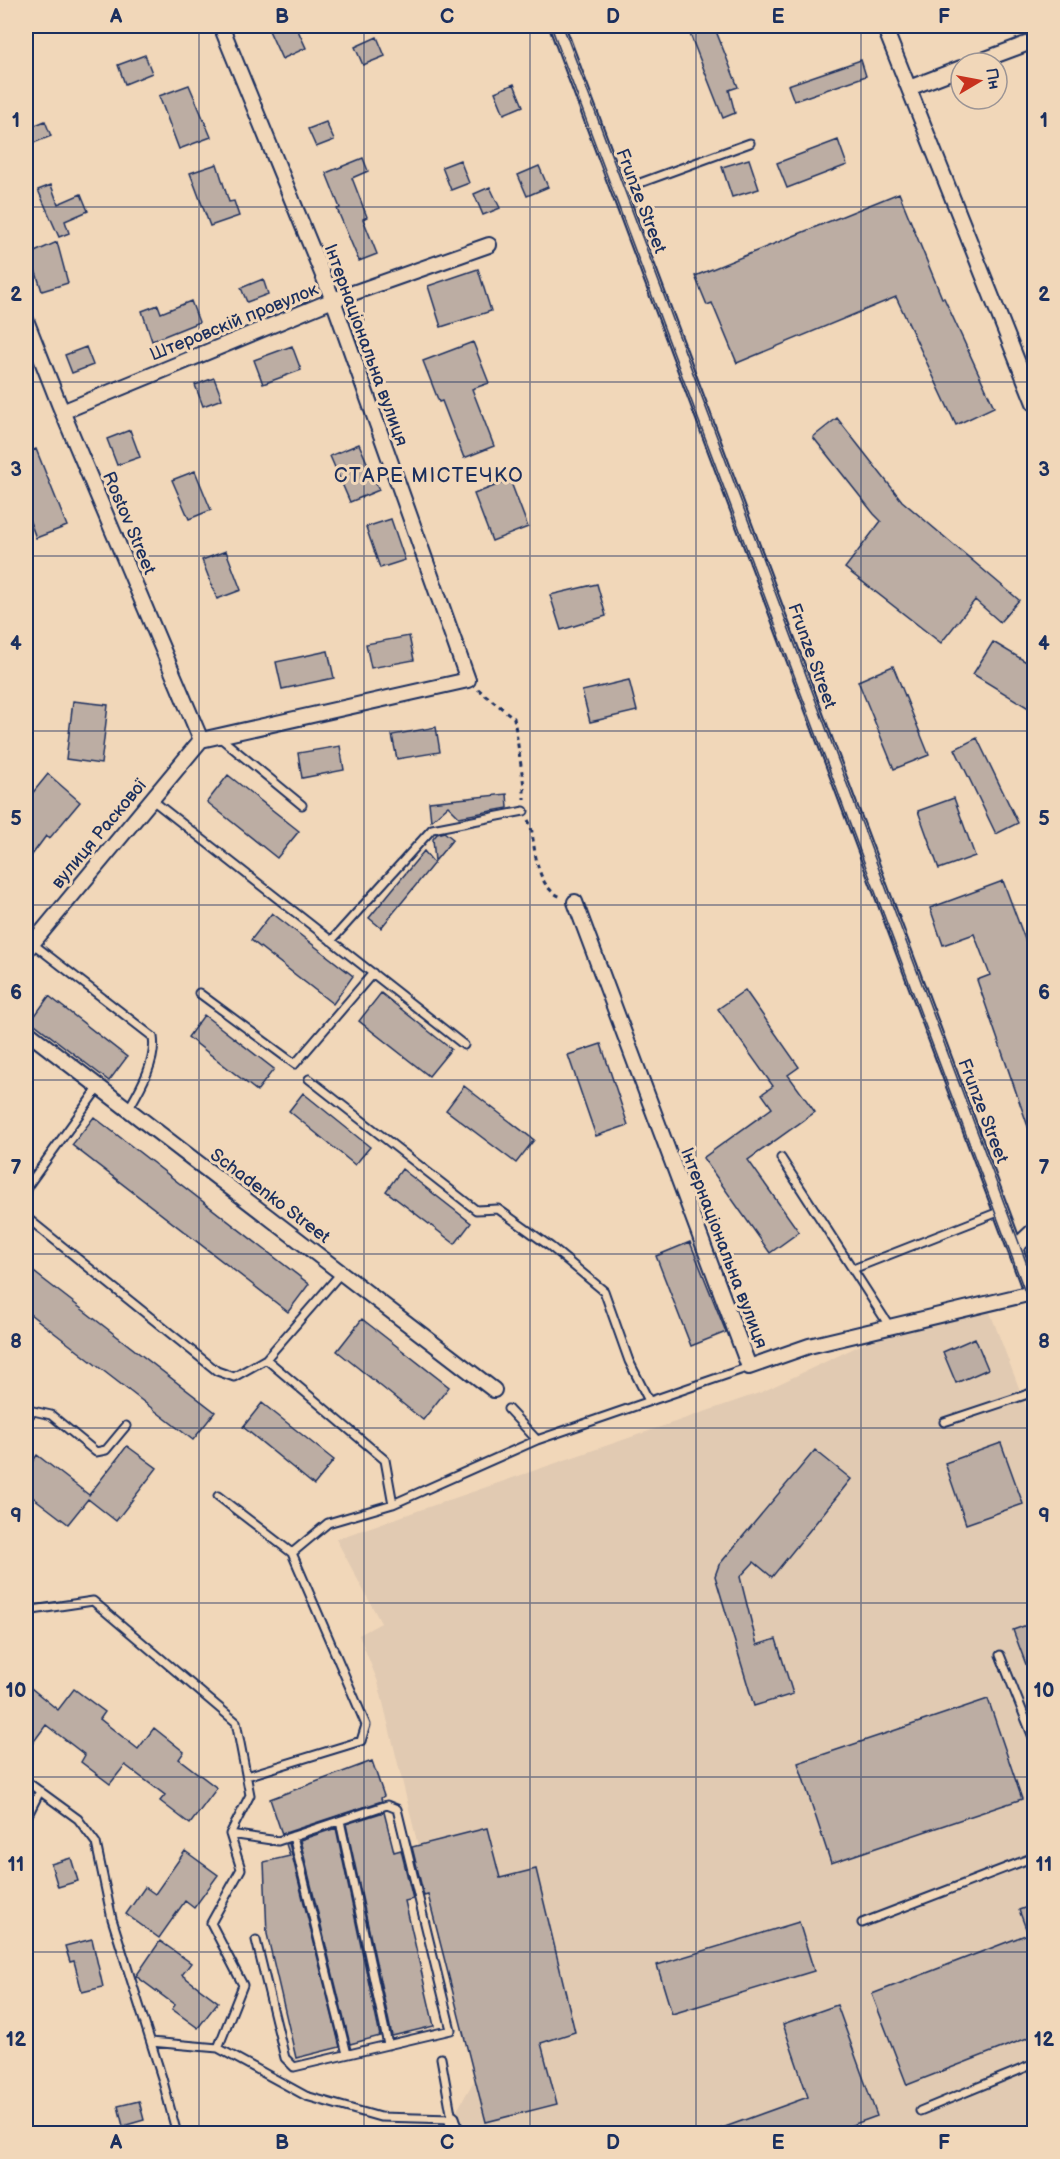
<svg xmlns="http://www.w3.org/2000/svg" width="1060" height="2159" font-family="'Balsamiq Sans',sans-serif">
	<rect width="100%" height="100%" fill="#f1d7b9"/>
	<filter id="ink" filterUnits="userSpaceOnUse"><feTurbulence type="fractalNoise" baseFrequency=".0167" numOctaves="2"/><feDisplacementMap in="SourceGraphic" scale="12" xChannelSelector="R" yChannelSelector="G"/><feConvolveMatrix kernelMatrix="1 2 1 2 8 2 1 2 1" color-interpolation-filters="sRGB"/></filter>
	<g filter="url(#ink)">
		<path fill="#e1cab2" d="M988 1307 1034 1427V2133H460L452 2119 475 2079 378 1682 359 1635 381 1623 336 1539 762 1392 890 1331Z"/>
		<path fill="#bcada3" stroke="#1b2f5e" stroke-width="1.5" d="M267 26H296L306 48 282 59Z
			M696 26H714L738 87 729 90 735 113 723 118 688 29Z
			M377 37 385 56 363 65 355 47Z
			M145 55 152 73 125 84 118 65Z
			M861 60 866 76 794 101 788 85Z
			M514 84 523 106 504 114 495 92Z
			M189 85 211 137 179 149 159 96Z
			M45 121 51 136 26 146V129Z
			M326 122 334 140 316 147 308 129Z
			M838 140 847 165 787 188 777 163Z
			M363 158 368 171 352 178 367 217 363 219 377 254 359 261 337 209 340 208 326 173Z
			M749 159 759 189 732 197 722 167Z
			M460 160 469 183 451 190 442 167Z
			M217 164 229 202 234 201 239 216 210 226 190 173Z
			M539 166 548 187 527 196 518 175Z
			M51 185 58 204 81 194 88 211 65 221 69 233 59 237 38 190Z
			M490 187 500 208 483 215 474 194Z
			M899 193 942 298H944L994 407 956 425 896 297 737 363 712 303 707 305 695 276Z
			M57 242 68 283 42 291 30 254Z
			M478 269 491 311 441 327 428 286Z
			M263 279 268 294 247 302 241 288Z
			M191 301 199 322 152 341 142 311 158 305 161 313Z
			M473 342 489 383 472 389 494 446 464 458 442 401 439 402 423 361Z
			M292 346 301 370 263 384 254 360Z
			M86 347 93 365 72 373 65 355Z
			M214 378 222 399 203 406 195 385Z
			M837 418 902 501 1019 600 1000 622 975 600 941 643 845 568 881 521 874 514 813 437Z
			M130 430 140 457 117 465 107 439Z
			M359 444 379 490 350 502 330 456Z
			M36 449 67 526 36 538 26 511V453Z
			M195 471 211 510 189 519 172 480Z
			M510 480 528 527 492 541 474 494Z
			M391 519 405 560 380 568 366 527Z
			M226 551 241 590 217 599 202 560Z
			M597 584 606 616 561 630 550 595Z
			M409 636 414 660 371 668 366 644Z
			M993 642 1035 667V712L973 674Z
			M328 651 334 678 282 689 276 662Z
			M893 666 929 755 894 769 858 681Z
			M629 680 637 711 590 722 582 691Z
			M73 701 108 705 101 764 66 759Z
			M436 727 440 752 397 759 392 735Z
			M977 738 1018 823 996 834 955 749Z
			M340 746 344 770 302 778 298 753Z
			M48 774 80 802 49 839 46 836 26 863V801Z
			M228 775 299 831 277 858 207 802Z
			M507 794 508 808 459 817 448 806 431 821 429 802Z
			M954 798 975 856 939 869 918 811Z
			M444 832 453 839 435 861 433 839 437 834Z
			M424 851 434 863 381 928 369 918Z
			M1003 881 1035 966V1138H1032L977 980 990 975 974 934 943 945 930 908Z
			M272 913 353 976 333 1004 251 940Z
			M745 990 799 1067 788 1075 815 1112 748 1160 799 1232 770 1253 703 1158 772 1108 762 1094 773 1086 718 1009Z
			M381 993 451 1049 429 1076 359 1021Z
			M49 996 127 1057 109 1081 31 1021Z
			M204 1015 274 1069 257 1091 188 1037Z
			M601 1044 628 1125 596 1136 568 1055Z
			M464 1086 534 1140 516 1163 446 1110Z
			M303 1093 370 1147 355 1165 289 1111Z
			M94 1117 309 1284 288 1312 72 1145Z
			M402 1169 471 1223 455 1244 386 1191Z
			M690 1242 726 1332 691 1346 656 1256Z
			M26 1266 215 1412 193 1440 26 1311Z
			M362 1319 449 1387 423 1420 337 1351Z
			M975 1338 988 1369 956 1383 943 1352Z
			M262 1403 334 1460 314 1485 243 1427Z
			M1001 1443 1023 1504 966 1524 945 1463Z
			M127 1446 157 1468 116 1521 88 1499 68 1524 26 1492V1471L37 1455 89 1495Z
			M815 1450 851 1479 772 1577 754 1562 740 1577 757 1645 776 1639 793 1694 754 1706 715 1576 719 1565Z
			M1035 1622V1683H1033L1013 1630Z
			M26 1684 58 1710 74 1689 105 1712 100 1719 138 1749 154 1728 184 1752 179 1759 217 1788 190 1824 160 1801 165 1795 125 1765 110 1784 81 1762 85 1755 46 1725 26 1752Z
			M988 1699 1022 1799 831 1863 798 1763Z
			M372 1761 384 1796 381 1798 382 1801 282 1834 270 1799Z
			M384 1812 394 1852 401 1850 413 1899 405 1901 434 2026 392 2036 346 1824Z
			M336 1828 380 2036 350 2044 300 1840Z
			M487 1828 500 1878 536 1869 575 2032 541 2043 557 2104 486 2122 428 1895 424 1896 412 1847Z
			M289 1843 340 2047 296 2058 267 1934 264 1862 290 1856 286 1844Z
			M185 1851 218 1875 194 1908 185 1901 159 1938 126 1914 145 1887 155 1894Z
			M71 1858 78 1881 58 1887 51 1864Z
			M1035 1904V2035L907 2085 872 1994 1028 1934 1019 1910Z
			M799 1922 814 1971 672 2014 657 1965Z
			M92 1939 103 1987 82 1992 74 1961 70 1962 65 1946Z
			M160 1941 191 1963 182 1975 218 2002 198 2028 172 2009 175 2005 136 1976Z
			M837 2005 877 2116 830 2133H711V2132L808 2097 783 2024Z
			M139 2101 144 2120 123 2126 118 2106Z"/>
		<g fill="none" stroke-linecap="round" stroke-linejoin="round">
			<defs>
				<path id="lane" d="M618 191 750 143
					M218 736 302 805
					M151 799 464 1045
					M331 941 432 829 524 811
					M32 943 153 1037C157 1061 140 1089 128 1110
					M199 993 295 1064 373 973
					M309 1079 476 1210 498 1209 551 1247 604 1291 629 1361 649 1401
					M781 1158 890 1327
					M26 1205 27 1187 99 1087
					M26 1217 217 1371 234 1377 266 1359 341 1273
					M853 1269 1001 1211
					M266 1359 385 1460 393 1504
					M508 1409 537 1440
					M26 1419 33 1411 51 1415 96 1452 106 1450 126 1426
					M944 1422 1034 1392
					M218 1496 292 1553 366 1725 361 1741 247 1776
					M292 1553 328 1523 393 1504 537 1440 749 1367
					M26 1611 93 1601 236 1722 250 1795 230 1834 241 1869 211 1923 243 1985 218 2048
					M1000 1655 1034 1740
					M26 1781 78 1819 96 1843 112 1919 162 2078 177 2134
					M26 1819 40 1791
					M340 1821 388 2045
					M230 1834 278 1841 387 1805 397 1809 451 2030 294 2067 285 2058 256 1940
					M293 1836 347 2054
					M862 1923 1034 1857
					M151 2042 218 2048 306 2096 380 2117 452 2119 441 2058
					M920 2111 1034 2064"/>
				<path id="street" d="M557 26 1034 1299
					M884 26 1034 403
					M975 63 1034 41
					M909 88 961 68
					M26 320 59 404 201 740
					M62 412 333 300 489 245
					M201 740 468 680 333 300 221 26
					M575 902 749 1367 809 1346 1032 1293
					M26 951 201 740
					M26 1031 494 1390
					M1015 1248 1034 1230
					M452 2119 456 2134"/>
			</defs>
			<use href="#lane" stroke="#1b2f5e" stroke-width="11"/>
			<use href="#street" stroke="#1b2f5e" stroke-width="18"/>
			<path stroke="#1b2f5e" stroke-width="3" stroke-dasharray="4.5 4.5" stroke-linecap="butt" d="M478 689 514 718 524 786V799
				M528 820 531 826C535 849 536 889 562 897"/>
			<use href="#lane" stroke="#f1d7b9" stroke-width="7"/>
			<use href="#street" stroke="#f1d7b9" stroke-width="14"/>
			<path stroke="#1b2f5e" stroke-width="1.5" d="M551 26 1034 1316
				M563 26 1034 1283"/>
		</g>
	</g>
	<path fill="none" stroke="#1b2f5e" stroke-width="1.5" stroke-opacity="0.55" d="M199 26V2134M364 26V2134M530 26V2134M696 26V2134M861 26V2134M26 207H1034M26 382H1034M26 556H1034M26 731H1034M26 905H1034M26 1080H1034M26 1254H1034M26 1428H1034M26 1603H1034M26 1777H1034M26 1952H1034"/>
	<g text-anchor="middle" dominant-baseline="central" stroke-width="6" stroke-linejoin="round" paint-order="stroke">
		<g font-size="18" fill="#1b2f5e" stroke="#f1d7b9">
			<text transform="translate(641 201) rotate(69)">Frunze Street</text>
			<text transform="translate(234 322) rotate(-22)">Штеровскій провулок</text>
			<text transform="translate(366 345) rotate(70)">Інтернаціональна вулиця</text>
			<text transform="translate(129 523) rotate(67)">Rostov Street</text>
			<text transform="translate(812 656) rotate(70)">Frunze Street</text>
			<text transform="translate(99 834) rotate(-50)">вулиця Раскової</text>
			<text transform="translate(983 1111) rotate(69)">Frunze Street</text>
			<text transform="translate(270 1196) rotate(37)">Schadenko Street</text>
			<text transform="translate(724 1248) rotate(69)">Інтернаціональна вулиця</text>
		</g>
		<g font-size="20" letter-spacing="1.5" fill="#1b2f5e" stroke="#f1d7b9">
			<text x="429" y="476">СТАРЕ МІСТЕЧКО</text>
		</g>
	</g>
	<rect width="1060" height="2159" fill="none" stroke="#f1d7b9" stroke-width="66"/>
	<g transform="translate(979 81) rotate(80)"><circle r="28" fill="#f1d7b9" stroke="#9b9495" stroke-width="1.5"/>
	<path d="M0-4.5L10 22L0 15L-10 22Z" fill="#c8321e"/>
	<text y="-9" font-size="16" font-weight="bold" text-anchor="middle" fill="#1b2f5e">Пн</text>
	</g>
	<rect x="33" y="33" width="994" height="2093" fill="none" stroke="#1b2f5e" stroke-width="2"/>
	<g font-size="20" text-anchor="middle" font-weight="bold" fill="#1b2f5e">
		<text x="116" y="23">A</text>
		<text x="282" y="23">B</text>
		<text x="447" y="23">C</text>
		<text x="613" y="23">D</text>
		<text x="778" y="23">E</text>
		<text x="944" y="23">F</text>
		<text x="16" y="127">1</text>
		<text x="1044" y="127">1</text>
		<text x="16" y="301">2</text>
		<text x="1044" y="301">2</text>
		<text x="16" y="476">3</text>
		<text x="1044" y="476">3</text>
		<text x="16" y="650">4</text>
		<text x="1044" y="650">4</text>
		<text x="16" y="825">5</text>
		<text x="1044" y="825">5</text>
		<text x="16" y="999">6</text>
		<text x="1044" y="999">6</text>
		<text x="16" y="1174">7</text>
		<text x="1044" y="1174">7</text>
		<text x="16" y="1348">8</text>
		<text x="1044" y="1348">8</text>
		<text x="16" y="1522">9</text>
		<text x="1044" y="1522">9</text>
		<text x="16" y="1697">10</text>
		<text x="1044" y="1697">10</text>
		<text x="16" y="1871">11</text>
		<text x="1044" y="1871">11</text>
		<text x="16" y="2046">12</text>
		<text x="1044" y="2046">12</text>
		<text x="116" y="2149">A</text>
		<text x="282" y="2149">B</text>
		<text x="447" y="2149">C</text>
		<text x="613" y="2149">D</text>
		<text x="778" y="2149">E</text>
		<text x="944" y="2149">F</text>
	</g>
</svg>
